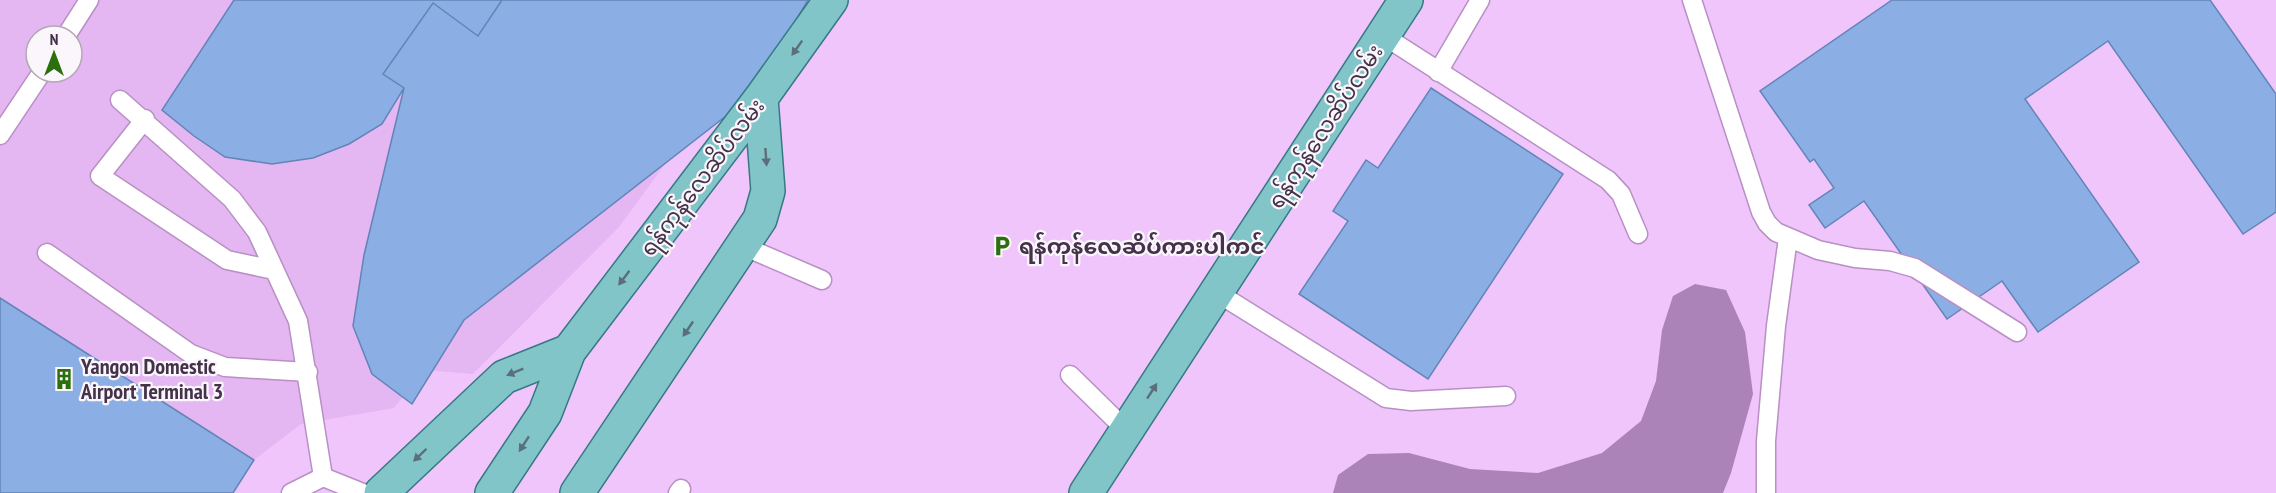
<svg xmlns="http://www.w3.org/2000/svg" width="2276" height="493" font-family="'PT Sans Narrow','Noto Sans Myanmar',sans-serif">
	<rect width="100%" height="100%" fill="#f0c5fc"/>
	<path fill="#e4b6f2" fill-rule="evenodd" d="M0 0H785L619 227 473 374 424 370 394 408 301 424 254 460 233 493H0ZM36 36H72V72H36Z"/>
	<path fill="#ac83b8" d="M1695 284 1726 290 1745 332 1753 394 1731 473 1723 493H1333L1338 475 1368 454 1409 453 1470 469 1538 473 1602 453 1641 421 1656 381 1662 330 1673 296Z"/>
	<path fill="#8bafe5" stroke="#6384b7" stroke-width="1.5" d="M234 0H502L478 36 433 3 383 74 404 88 382 124 349 144 313 158 272 164 225 157 194 136 162 110Z
		M502 0H808L749 98 464 320 412 404 372 374 353 326 364 255 404 88 383 74 433 3 478 36Z
		M1892 0H2210L2276 94V212L2243 234 2108 41 2025 99 2139 262 2038 332 2002 281 1947 319 1864 201 1825 228 1809 205 1834 188 1814 159 1810 162 1760 91Z
		M1431 88 1563 174 1428 379 1299 294 1348 221 1333 211 1366 160 1378 168Z
		M0 298 254 460 233 493H0Z"/>
	<g fill="none" stroke-linecap="round" stroke-linejoin="round">
		<defs>
			<path id="lane" d="M1692 0 1761 212 1767 223 1776 232 1818 250 1855 258 1890 261 1915 268 2017 332
				M66 36 89 0
				M1384 36 1608 180 1621 194 1638 234
				M1438 72 1480 0
				M120 100 232 199 257 232 298 321 323 477
				M145 119 100 176 227 260 274 270
				M0 135 42 72
				M743 246 822 280
				M47 253 191 354 225 367 308 372
				M1216 292 1386 398 1411 401 1506 396
				M1070 375 1126 430
				M291 493 323 477 363 493
				M678 493 681 489
				M1766 493V441L1776 326 1788 238"/>
			<path id="primary" d="M381 493 504 377 569 351
				M492 493 545 413 569 351 761 98 831 0
				M577 493 760 219 768 191 761 98
				M1086 493 1406 0"/>
		</defs>
		<use href="#lane" stroke="#b890c4" stroke-width="21"/>
		<use href="#primary" stroke="#367983" stroke-width="36"/>
		<use href="#lane" stroke="#fff" stroke-width="18"/>
		<use href="#primary" stroke="#82c5c8" stroke-width="33"/>
	</g>
	<defs><path id="oneway-solid" d="M-6-.8H1V-3.2L6.5 0L1 3.2V.8H-6Z" transform="scale(1.5)"/></defs>
	<g fill="#5c6d7b">
		<use href="#oneway-solid" transform="translate(797 48) rotate(125)"/>
		<use href="#oneway-solid" transform="translate(766 157) rotate(86)"/>
		<use href="#oneway-solid" transform="translate(624 278) rotate(127)"/>
		<use href="#oneway-solid" transform="translate(688 329) rotate(124)"/>
		<use href="#oneway-solid" transform="translate(515 372) rotate(158)"/>
		<use href="#oneway-solid" transform="translate(1152 391) rotate(-57)"/>
		<use href="#oneway-solid" transform="translate(524 444) rotate(123)"/>
		<use href="#oneway-solid" transform="translate(420 455) rotate(136)"/>
	</g>
	<defs>
		<symbol id="parking-bare" viewBox="-9 -9 18 18"><path d="M-3.5-5.5H1a3.5 3.5 0 0 1 0 7H-1V5.5H-3.5ZM-1-3.4V-.6H.8a1.4 1.4 0 0 0 0-2.8Z" fill="#2c700d" stroke="#faf6fc" stroke-width="2.5" paint-order="stroke"/></symbol>
		<symbol id="building-bare" viewBox="-9 -9 18 18"><path d="M-4-6H4V6H1V3H-1V6H-4ZM-2.5-4.3h1.7v1.8h-1.7ZM.8-4.3h1.7v1.8H.8ZM-2.5-1h1.7V.8h-1.7ZM.8-1h1.7V.8H.8Z" fill="#2c700d" stroke="#faf6fc" stroke-width="2.5" paint-order="stroke"/></symbol>
	</defs>
	<g fill-rule="evenodd">
		<use href="#parking-bare" x="987" y="231" width="30" height="30"/>
		<use href="#building-bare" x="49" y="364" width="30" height="30"/>
	</g>
	<g text-anchor="middle" dominant-baseline="central" stroke-width="4.5" stroke-linejoin="round" paint-order="stroke">
		<g font-size="22" fill="#433248" stroke="#faf6fc">
			<text transform="translate(1325 126) rotate(-57)">ရန်ကုန်လေဆိပ်လမ်း</text>
			<text transform="translate(702 177) rotate(-53)">ရန်ကုန်လေဆိပ်လမ်း</text>
		</g>
		<g font-size="22" font-weight="bold" fill="#433248" stroke="#faf6fc" text-anchor="start">
			<text x="1019" y="246">ရန်ကုန်လေဆိပ်ကားပါကင်</text>
			<text x="81" y="366">Yangon Domestic<tspan x="81" dy="25">Airport Terminal 3</tspan></text>
		</g>
	</g>
	<g transform="translate(54 54)"><circle r="28" fill="#faf6fc" stroke="#b1a8b4" stroke-width="1.5"/>
	<path d="M0-4.5L10 22L0 15L-10 22Z" fill="#2c700d"/>
	<text y="-9" font-size="16" font-weight="bold" text-anchor="middle" fill="#433248">N</text>
	</g>
</svg>
